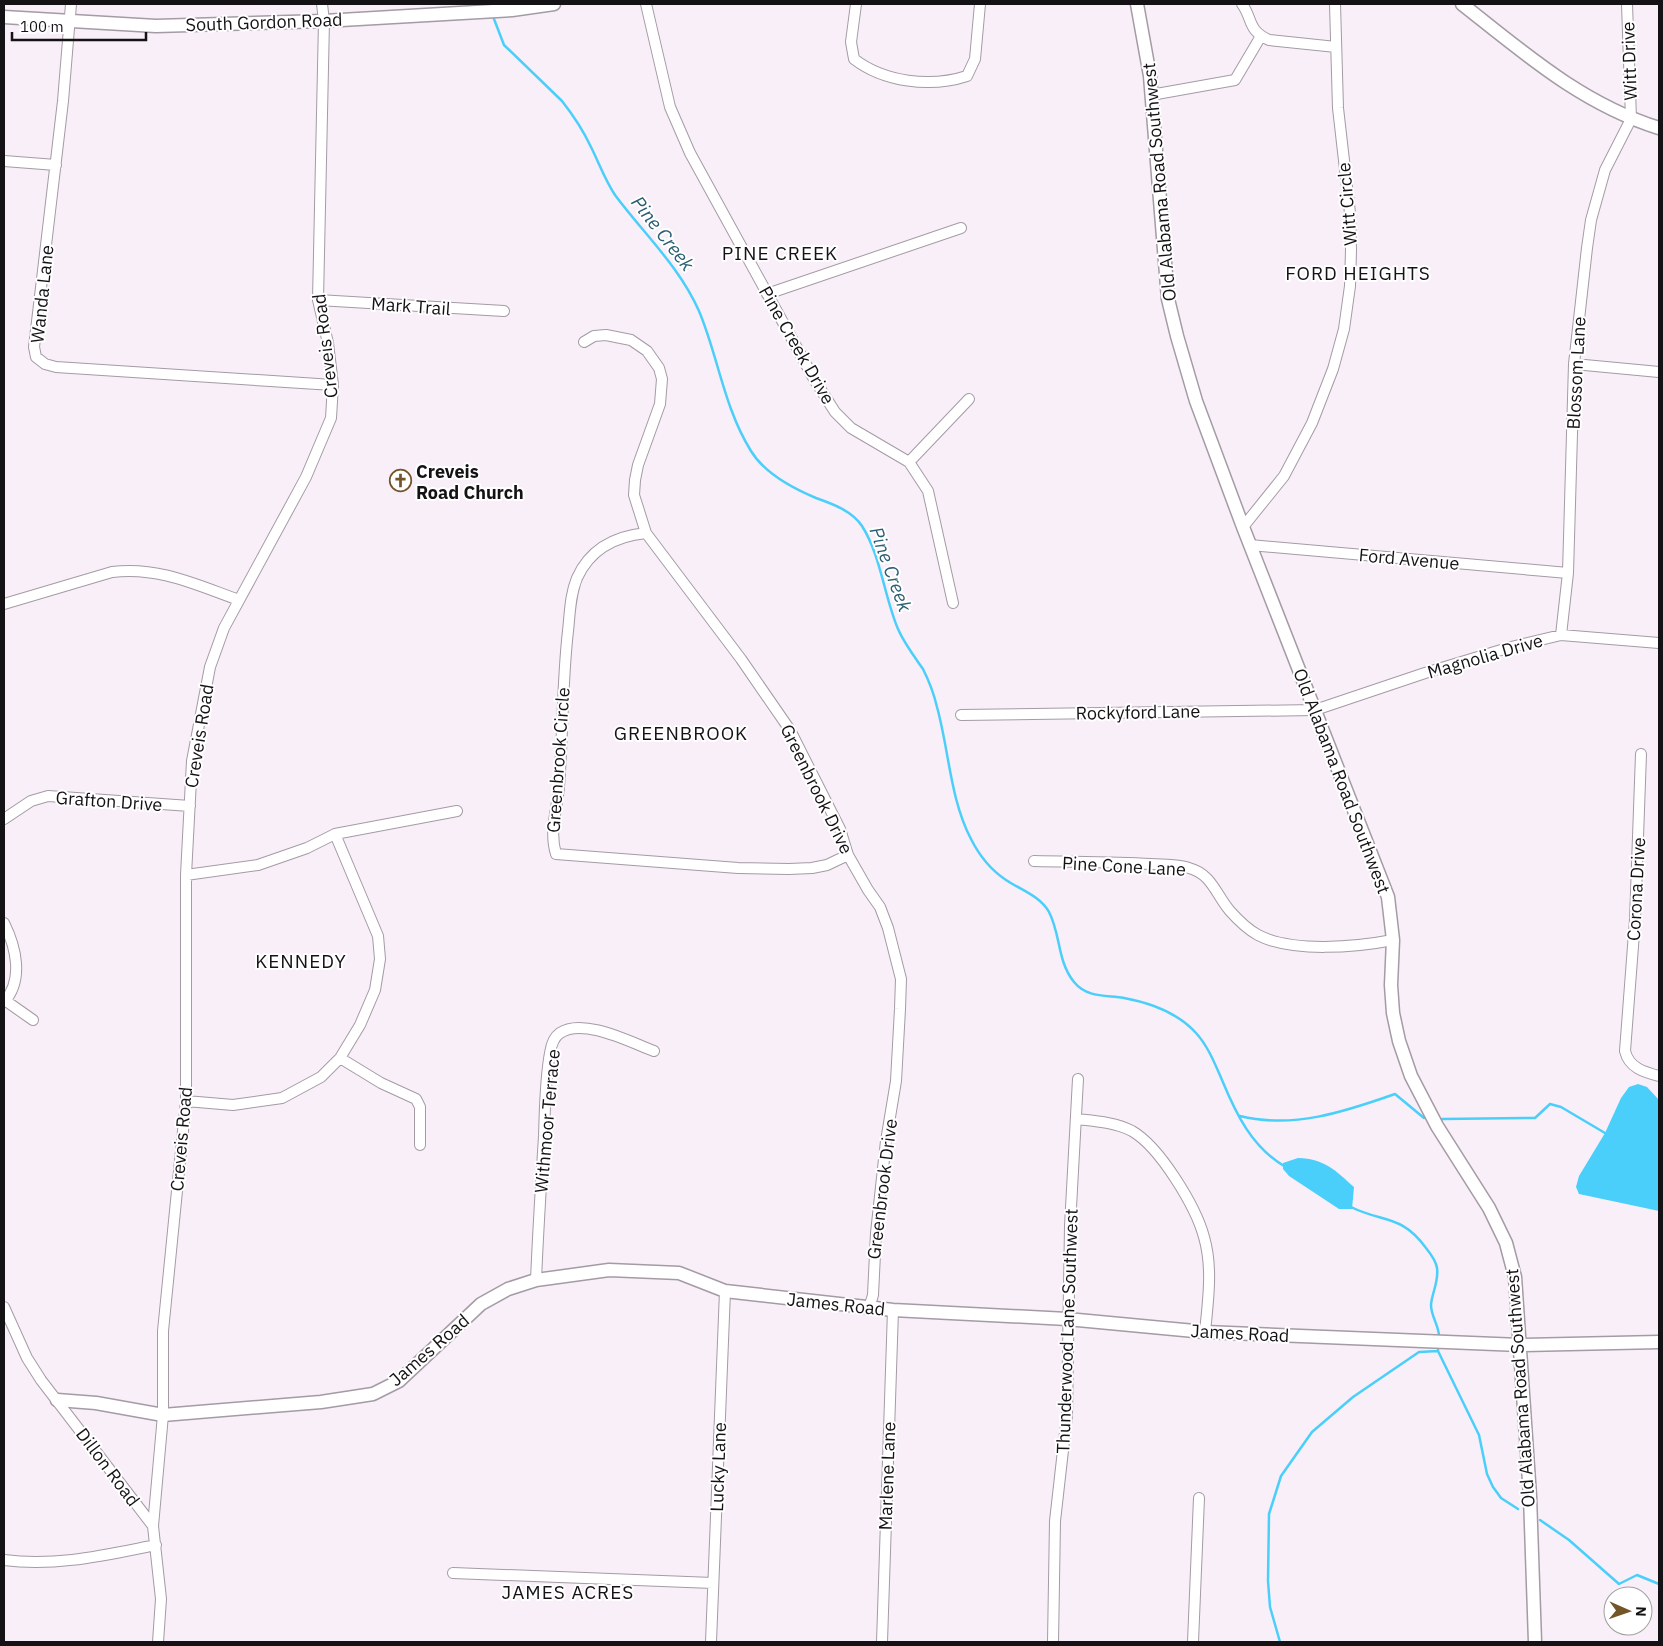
<svg xmlns="http://www.w3.org/2000/svg" width="1663" height="1646" font-family="'IBM Plex Sans',sans-serif">
	<rect width="100%" height="100%" fill="#f8eff8"/>
	<path fill="#4acffb" d="M1638 1084 1647 1087 1659 1100V1211L1579 1194 1576 1187 1579 1176 1605 1133 1621 1098 1629 1087Z
		M1298 1158C1325 1159 1335 1170 1354 1187L1352 1209H1339L1289 1176 1283 1169V1163Z"/>
	<g fill="none" stroke-linecap="round" stroke-linejoin="round">
		<path stroke="#4acffb" stroke-width="2.5" d="M470 4 486 5
			M494 19 504 45 562 101C573 115 583 130 591 147 599 163 605 180 615 195 644 234 679 266 699 311 718 356 724 408 751 451 765 474 792 488 816 498 833 504 852 511 862 526 881 556 884 596 898 629 904 643 914 656 923 669 929 681 934 694 937 707 949 750 950 799 971 839 979 855 991 870 1006 880 1021 890 1040 896 1049 912 1061 935 1057 961 1074 982 1087 998 1106 995 1124 998 1151 1003 1177 1012 1196 1033 1208 1046 1215 1064 1222 1080 1236 1114 1252 1147 1284 1166
			M1240 1116C1293 1129 1344 1112 1395 1094L1424 1118
			M1442 1119 1535 1118 1550 1104 1561 1107 1605 1133
			M1351 1207C1383 1223 1401 1214 1426 1248 1430 1253 1436 1261 1437 1268 1439 1282 1432 1292 1431 1305 1431 1317 1440 1327 1439 1338
			M1438 1346V1351L1479 1435 1487 1474 1493 1487 1501 1498 1518 1509
			M1540 1520 1569 1540 1619 1584 1637 1575 1659 1584
			M1280 1642 1270 1607 1268 1581 1269 1514 1281 1476 1312 1432 1353 1397 1419 1352 1438 1351"/>
		<defs>
			<path id="minor" d="M71 4 63 101 34 347 36 357 45 364 56 367 333 385
				M646 4 670 107 690 153 814 379 835 412 851 428 909 462 928 491 953 603
				M856 4 851 42 854 59C884 82 930 88 967 76L975 59 980 4
				M1242 4C1253 19 1247 30 1269 40L1336 47
				M1151 95 1235 80 1261 36
				M4 161 56 165
				M767 294 961 228
				M318 300 504 311
				M584 342 594 336 606 335 631 340 647 351 659 368 662 379 660 404 638 465 635 480 634 495 646 533 741 659 790 730 840 829 848 855 868 890 880 907 888 928 901 979 900 1009 896 1081 886 1141 876 1233 873 1295 869 1308
				M1574 364 1659 372
				M909 462 969 399
				M1243 527 1284 476 1312 423 1333 369 1344 329 1350 286 1351 250 1350 213 1338 108 1335 4
				M646 533C616 536 590 549 577 578 570 595 570 613 568 631 562 683 563 735 559 787 557 810 549 831 556 854L738 868 789 869 812 868 827 865 848 855
				M1250 545 1568 573
				M4 604 112 572C158 566 197 585 239 600
				M1561 635 1568 573 1574 364 1587 248 1591 220 1605 170 1631 119 1627 4
				M961 715 1315 710 1425 673 1511 647 1561 635 1659 643
				M1641 754 1635 920 1625 1051C1629 1068 1644 1072 1659 1076
				M4 819 31 801 48 796 190 806
				M1034 861C1073 862 1112 862 1151 864 1164 865 1177 864 1189 868 1212 874 1216 895 1230 911 1238 920 1247 929 1258 935 1292 953 1357 947 1393 940
				M186 875 258 865 307 848 335 834 457 811
				M4 923C16 947 24 980 4 1002
				M6 1001 33 1020
				M340 1058 381 1083 416 1099 420 1107V1145
				M186 1101 233 1105 282 1098 321 1077 340 1058 360 1025 375 990 380 959 378 936 335 834
				M1076 1119C1094 1121 1115 1122 1132 1131 1160 1147 1196 1207 1204 1237 1213 1268 1208 1301 1205 1332
				M536 1280C538 1232 541 1184 544 1136 545 1108 545 1080 550 1053 551 1046 554 1037 560 1033 583 1017 632 1043 654 1051
				M4 1307 27 1358 41 1380 153 1526 161 1599 158 1642
				M153 1526 163 1415V1331L186 1101V875L192 761 210 667 224 628 306 477 331 418 333 385 328 343 318 300 324 21 322 4
				M4 1560C56 1567 105 1555 156 1545
				M453 1573 713 1583
				M711 1642 725 1291
				M882 1642 893 1310
				M1053 1642 1055 1521 1067 1415 1070 1226 1078 1079
				M1193 1642 1199 1498"/>
			<path id="tertiary" d="M1137 4 1150 76 1168 299 1177 336 1196 401 1243 527 1388 897 1393 940 1391 985 1393 1013 1399 1041 1411 1076 1437 1126 1489 1208 1506 1243 1515 1277 1530 1496 1535 1642
				M1462 4C1524 53 1582 104 1659 128
				M4 17 156 26 324 21 512 10 554 4
				M57 1400 96 1403 163 1415 321 1402 373 1394 399 1381 481 1304 508 1289 536 1280 609 1270 679 1273 725 1291 893 1310 1067 1319 1205 1332 1520 1345 1659 1342"/>
		</defs>
		<use href="#minor" stroke="#a49ba4" stroke-width="12"/>
		<use href="#tertiary" stroke="#a49ba4" stroke-width="15"/>
		<use href="#minor" stroke="#fff" stroke-width="10"/>
		<use href="#tertiary" stroke="#fff" stroke-width="12"/>
	</g>
	<defs>
		<symbol id="church-ring" viewBox="-11 -11 22 22"><circle r="9.5" fill="#fff" stroke="#74552a" stroke-width="1.5"/><path d="M-1.2-6h2.4v3.5h3.3v2.4h-3.3V6h-2.4V-.1h-3.3v-2.4h3.3Z" fill="#74552a"/></symbol>
	</defs>
	<g fill-rule="evenodd">
		<use href="#church-ring" x="388" y="468" width="25" height="25"/>
	</g>
	<g text-anchor="middle" dominant-baseline="central" stroke-width="4" stroke-linejoin="round" paint-order="stroke">
		<g font-size="18" fill="#151215" stroke="#fff">
			<text transform="translate(264 22) rotate(-2)">South Gordon Road</text>
			<text transform="translate(1629 61) rotate(-92)">Witt Drive</text>
			<text transform="translate(1159 182) rotate(-95)">Old Alabama Road Southwest</text>
			<text transform="translate(1347 204) rotate(-95)">Witt Circle</text>
			<text transform="translate(42 294) rotate(-84)">Wanda Lane</text>
			<text transform="translate(411 306) rotate(4)">Mark Trail</text>
			<text transform="translate(797 345) rotate(60)">Pine Creek Drive</text>
			<text transform="translate(325 346) rotate(-97)">Creveis Road</text>
			<text transform="translate(1576 373) rotate(-87)">Blossom Lane</text>
			<text transform="translate(1409 559) rotate(5)">Ford Avenue</text>
			<text transform="translate(1485 656) rotate(-16)">Magnolia Drive</text>
			<text transform="translate(1138 712) rotate(-1)">Rockyford Lane</text>
			<text transform="translate(199 736) rotate(-81)">Creveis Road</text>
			<text transform="translate(558 760) rotate(-86)">Greenbrook Circle</text>
			<text transform="translate(1342 781) rotate(69)">Old Alabama Road Southwest</text>
			<text transform="translate(817 789) rotate(64)">Greenbrook Drive</text>
			<text transform="translate(109 801) rotate(4)">Grafton Drive</text>
			<text transform="translate(1124 866) rotate(3)">Pine Cone Lane</text>
			<text transform="translate(1636 889) rotate(-87)">Corona Drive</text>
			<text transform="translate(547 1121) rotate(-85)">Withmoor Terrace</text>
			<text transform="translate(181 1139) rotate(-85)">Creveis Road</text>
			<text transform="translate(882 1189) rotate(-83)">Greenbrook Drive</text>
			<text transform="translate(836 1304) rotate(6)">James Road</text>
			<text transform="translate(1067 1331) rotate(-88)">Thunderwood Lane Southwest</text>
			<text transform="translate(1240 1333) rotate(3)">James Road</text>
			<text transform="translate(429 1350) rotate(-41)">James Road</text>
			<text transform="translate(1520 1388) rotate(-94)">Old Alabama Road Southwest</text>
			<text transform="translate(108 1467) rotate(53)">Dillon Road</text>
			<text transform="translate(718 1467) rotate(-88)">Lucky Lane</text>
			<text transform="translate(887 1476) rotate(-88)">Marlene Lane</text>
		</g>
		<g font-size="18" font-weight="bold" fill="#151215" stroke="#fff" text-anchor="start">
			<text x="416" y="471">Creveis<tspan x="416" dy="21">Road Church</tspan></text>
		</g>
		<g font-size="19" font-style="italic" fill="#2a5e71" stroke="#fff">
			<text transform="translate(663 233) rotate(52)">Pine Creek</text>
			<text transform="translate(891 569) rotate(70)">Pine Creek</text>
		</g>
		<g font-size="19" letter-spacing="1" fill="#151215" stroke="#fff">
			<text x="780" y="253">PINE CREEK</text>
			<text x="1358" y="273">FORD HEIGHTS</text>
			<text x="681" y="733">GREENBROOK</text>
			<text x="301" y="961">KENNEDY</text>
			<text x="568" y="1592">JAMES ACRES</text>
		</g>
	</g>
	<rect width="1663" height="1646" fill="none" stroke="#151215" stroke-width="10"/>
	<g transform="translate(1628 1611) rotate(92)"><circle r="24" fill="#ffffff" stroke="#a1a0a1"/>
	<path d="M0-4L9 19L0 12L-9 19Z" fill="#74552a"/>
	<text y="-8" font-size="14" font-weight="bold" text-anchor="middle" fill="#151215">N</text>
	</g>
	<path d="M12 32v8h134v-8" fill="none" stroke="#151215" stroke-width="2.5"/>
	<text x="20" y="32" font-size="15" fill="#151215" stroke="#ffffff" stroke-width="4" paint-order="stroke">100 m</text>
</svg>
